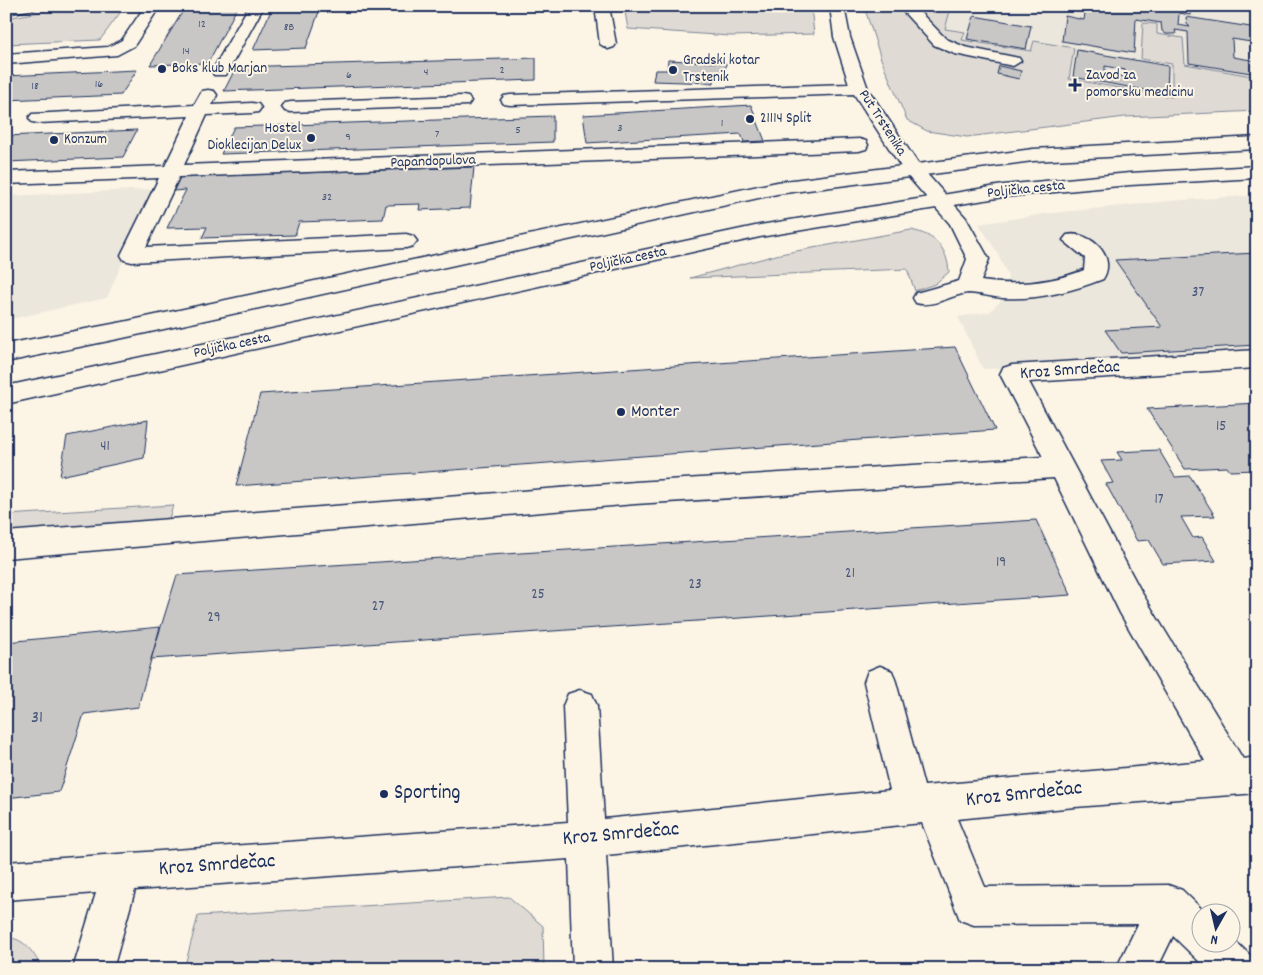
<svg xmlns="http://www.w3.org/2000/svg" width="1263" height="975" font-family="Dekko,sans-serif">
	<rect width="100%" height="100%" fill="#fcf5e5"/>
	<filter id="ink" filterUnits="userSpaceOnUse"><feTurbulence type="fractalNoise" baseFrequency=".02" numOctaves="2"/><feDisplacementMap in="SourceGraphic" scale="10" xChannelSelector="R" yChannelSelector="G"/><feConvolveMatrix kernelMatrix="1 2 1 2 8 2 1 2 1" color-interpolation-filters="sRGB"/></filter>
	<g filter="url(#ink)">
		<path fill="#ece7dc" d="M864 6H1257V111L1125 117 967 137 927 131 907 120 881 59Z
			M154 189 107 298 6 320V196Z
			M1257 195V352L983 369 958 317 989 312 1006 296 1008 276 997 252 979 224 1043 214 1170 201Z"/>
		<path fill="#dfdbd4" stroke="#7d8599" d="M74 6H125L100 40 6 44V18Z
			M624 6H811L814 34 730 36 628 29Z
			M864 6H920L950 11 945 29 965 32 962 40 1031 51 1034 41 1074 48 1069 79 1172 97V64L1141 59 1143 23 1157 24V34L1183 38 1185 64 1257 77V111L1125 117 967 137 927 131 907 120 881 59Z
			M911 230C935 235 947 247 949 272L935 284 915 291 907 269 690 278 780 254Z
			M173 505 168 522 6 532V515Z
			M509 897 543 926 544 969H184L198 916Z
			M6 938C24 936 36 956 42 969H6Z"/>
		<path fill="#c8c7c6" stroke="#1b2f5e" fill-rule="evenodd" d="M186 6H238L208 63 150 65Z
			M273 6H321L306 48 253 50Z
			M1041 6H1126L1151 12V6H1178V8L1191 10 1190 15 1179 13 1178 25 1190 27 1187 24 1186 17 1257 28V43L1232 39 1233 57 1257 61V74L1189 63 1188 32 1175 30 1176 34H1166L1162 31 1161 23 1136 19 1134 53 1062 41 1065 16 1084 20 1085 13Z
			M974 16 1031 26 1026 49 967 39Z
			M1077 50 1168 66 1167 94 1073 77ZM1105 66 1125 70V77L1105 73Z
			M536 58V80L224 91 236 67Z
			M668 60 726 63 725 75 714 74V83L653 81 655 70H667Z
			M999 66 1021 71 1019 79 997 74Z
			M137 70 121 95 6 100V76Z
			M751 105 765 141 744 142 741 134 587 143 583 115Z
			M553 116V142L221 154 234 127Z
			M137 130 123 157 6 162V136Z
			M474 167 470 208 419 210 420 204 386 205 383 219 299 222 295 235 202 238 207 227 167 228 186 190 173 191 180 177Z
			M1257 253V345L1121 353 1105 330 1162 327 1115 260Z
			M955 347 995 430 236 486 260 394Z
			M1257 403V470L1230 471 1227 467 1185 469 1147 409Z
			M148 420 144 458 60 476 67 436Z
			M1159 450 1175 477 1190 476 1215 516 1181 517 1193 538 1202 537 1216 561 1163 564 1149 540 1137 541 1106 484 1113 483 1101 461 1122 460 1117 452Z
			M1036 520 1071 595 151 659 177 575Z
			M160 627 138 707 84 714 59 792 6 798V642Z"/>
		<g fill="none" stroke-linecap="round" stroke-linejoin="round">
			<defs>
				<path id="minor" d="M6 6H36L34 9 6 14Z
					M145 6H160L134 46 117 55 6 64V54L108 47 122 40Z
					M249 6H264L226 75H214L212 71Z
					M595 6H609L616 44 614 47 608 49 600 44Z
					M830 6H844L850 37 868 89 919 165 966 218 989 259 981 281C1016 286 1051 283 1084 270L1085 258 1063 240 1067 235C1089 230 1118 256 1103 279 1070 292 1037 300 1002 298 991 297 978 293 968 293 950 295 934 308 916 303L913 298 916 293 959 281 967 259 950 224 905 173 854 94 510 105 504 104 501 100 504 96 510 95 849 84 834 37Z
					M898 6H914L946 39 965 47 1019 58 1021 61 1013 66 955 54 934 45Z
					M208 90 214 91 217 95 212 105 252 103 258 104 261 108 258 112 252 113 207 115 184 165 859 139 866 141 868 145 866 149 859 151 179 177 146 247 406 234 413 236 417 241 413 246 406 248 132 262 124 260 121 255 159 178 6 184V172L165 166 189 116 38 123 32 122 29 118 32 114 194 105 202 91Z
					M462 96 468 97 471 101 468 105 291 112 285 111 282 107 285 103 291 102Z
					M1257 350V368L1029 382 1142 593 1243 759 1257 757V793L1075 807 957 819 985 887 1168 885 1182 890 1205 912H1200V942H1230V936L1250 955 1256 969H1207C1195 957 1185 948 1173 936L1157 969H1116L1138 924 974 925 960 920 922 823 606 855 613 969H573L569 859 135 890 113 969H73L96 893 6 900V862L568 822 563 706 568 694 580 690 592 694 597 706 604 819 890 790 864 682 868 671 880 666 892 671 896 682 924 786 1205 761 1120 613 1054 478 635 504 6 558V532L635 482 1043 457 1000 374 1003 368 1012 365Z"/>
				<path id="major" d="M1257 137V149L1033 161 777 194 123 338 6 362V344L123 322 777 182 1033 149Z
					M1257 166V178L1130 185 1003 197 760 237 6 404V386L760 225 1003 185 1130 173Z"/>
			</defs>
			<use href="#minor" stroke="#1b2f5e" stroke-width="3"/>
			<use href="#major" stroke="#1b2f5e" stroke-width="3"/>
			<use href="#minor" fill="#fcf5e5" fill-rule="evenodd"/>
			<use href="#major" fill="#fcf5e5" fill-rule="evenodd"/>
		</g>
	</g>
	<g fill="#1b2f5e" stroke="#fcf5e5" stroke-width="2">
		<circle cx="162" cy="69" r="5"/>
		<circle cx="673" cy="70" r="5"/>
		<path d="M1072.5 77.5h5v5h5v5h-5v5h-5v-5h-5v-5h5z"/>
		<circle cx="750" cy="119" r="5"/>
		<circle cx="311" cy="138" r="5"/>
		<circle cx="54" cy="140" r="5"/>
		<circle cx="621" cy="412" r="5"/>
		<circle cx="384" cy="794" r="5"/>
	</g>
	<g text-anchor="middle" dominant-baseline="central" stroke-width="4" stroke-linejoin="round" paint-order="stroke">
		<g font-size="12" fill="#465578">
			<text x="202" y="24">12</text>
			<text x="289" y="27">8B</text>
			<text x="186" y="51">14</text>
			<text x="502" y="70">2</text>
			<text x="426" y="72">4</text>
			<text x="349" y="75">6</text>
			<text x="99" y="84">16</text>
			<text x="35" y="86">18</text>
			<text x="722" y="123">1</text>
			<text x="620" y="128">3</text>
			<text x="518" y="130">5</text>
			<text x="437" y="134">7</text>
			<text x="348" y="137">9</text>
			<text x="327" y="197">32</text>
		</g>
		<g font-size="15" fill="#1b2f5e" stroke="#fcf5e5" text-anchor="start">
			<text x="683" y="61">Gradski kotar<tspan x="683" dy="17">Trstenik</tspan></text>
			<text x="172" y="69">Boks klub Marjan</text>
			<text x="1086" y="76">Zavod za<tspan x="1086" dy="17">pomorsku medicinu</tspan></text>
			<text x="760" y="119">21114 Split</text>
			<text x="301" y="129" text-anchor="end">Hostel<tspan x="301" dy="17">Dioklecijan Delux</tspan></text>
			<text x="64" y="140">Konzum</text>
		</g>
		<g font-size="15" fill="#1b2f5e" stroke="#fcf5e5">
			<text transform="translate(882 123) rotate(57)">Put Trstenika</text>
			<text transform="translate(433 162) rotate(-2)">Papandopulova</text>
			<text transform="translate(1026 190) rotate(-6)">Poljička cesta</text>
			<text transform="translate(628 260) rotate(-12)">Poljička cesta</text>
			<text transform="translate(232 346) rotate(-12)">Poljička cesta</text>
		</g>
		<g font-size="15" fill="#465578">
			<text x="1198" y="293">37</text>
			<text x="1221" y="427">15</text>
			<text x="105" y="447">41</text>
			<text x="1159" y="500">17</text>
			<text x="1001" y="563">19</text>
			<text x="850" y="574">21</text>
			<text x="695" y="585">23</text>
			<text x="538" y="595">25</text>
			<text x="378" y="607">27</text>
			<text x="214" y="618">29</text>
		</g>
		<g font-size="18" fill="#1b2f5e" stroke="#fcf5e5">
			<text transform="translate(1070 371) rotate(-4)">Kroz Smrdečac</text>
		</g>
		<g font-size="18" fill="#1b2f5e" stroke="#fcf5e5" text-anchor="start">
			<text x="631" y="412">Monter</text>
		</g>
		<g font-size="18" fill="#465578">
			<text x="37" y="718">31</text>
		</g>
		<g font-size="21" fill="#1b2f5e" stroke="#fcf5e5" text-anchor="start">
			<text x="394" y="794">Sporting</text>
		</g>
		<g font-size="21" fill="#1b2f5e" stroke="#fcf5e5">
			<text transform="translate(1024 795) rotate(-6)">Kroz Smrdečac</text>
			<text transform="translate(621 835) rotate(-5)">Kroz Smrdečac</text>
			<text transform="translate(217 866) rotate(-4)">Kroz Smrdečac</text>
		</g>
	</g>
	<rect width="1263" height="975" fill="none" stroke="#fcf5e5" stroke-width="25"/>
	<rect x="12" y="12" width="1238" height="950" fill="none" stroke="#1b2f5e" stroke-width="2" filter="url(#ink)"/>
	<g transform="translate(1216 928) rotate(188)"><circle r="24" fill="#fcf5e5" stroke="#a2a6af"/>
	<path d="M0-4L9 19L0 12L-9 19Z" fill="#1b2f5e"/>
	<text y="-8" font-size="14" font-weight="bold" text-anchor="middle" fill="#1b2f5e">N</text>
	</g>
</svg>
